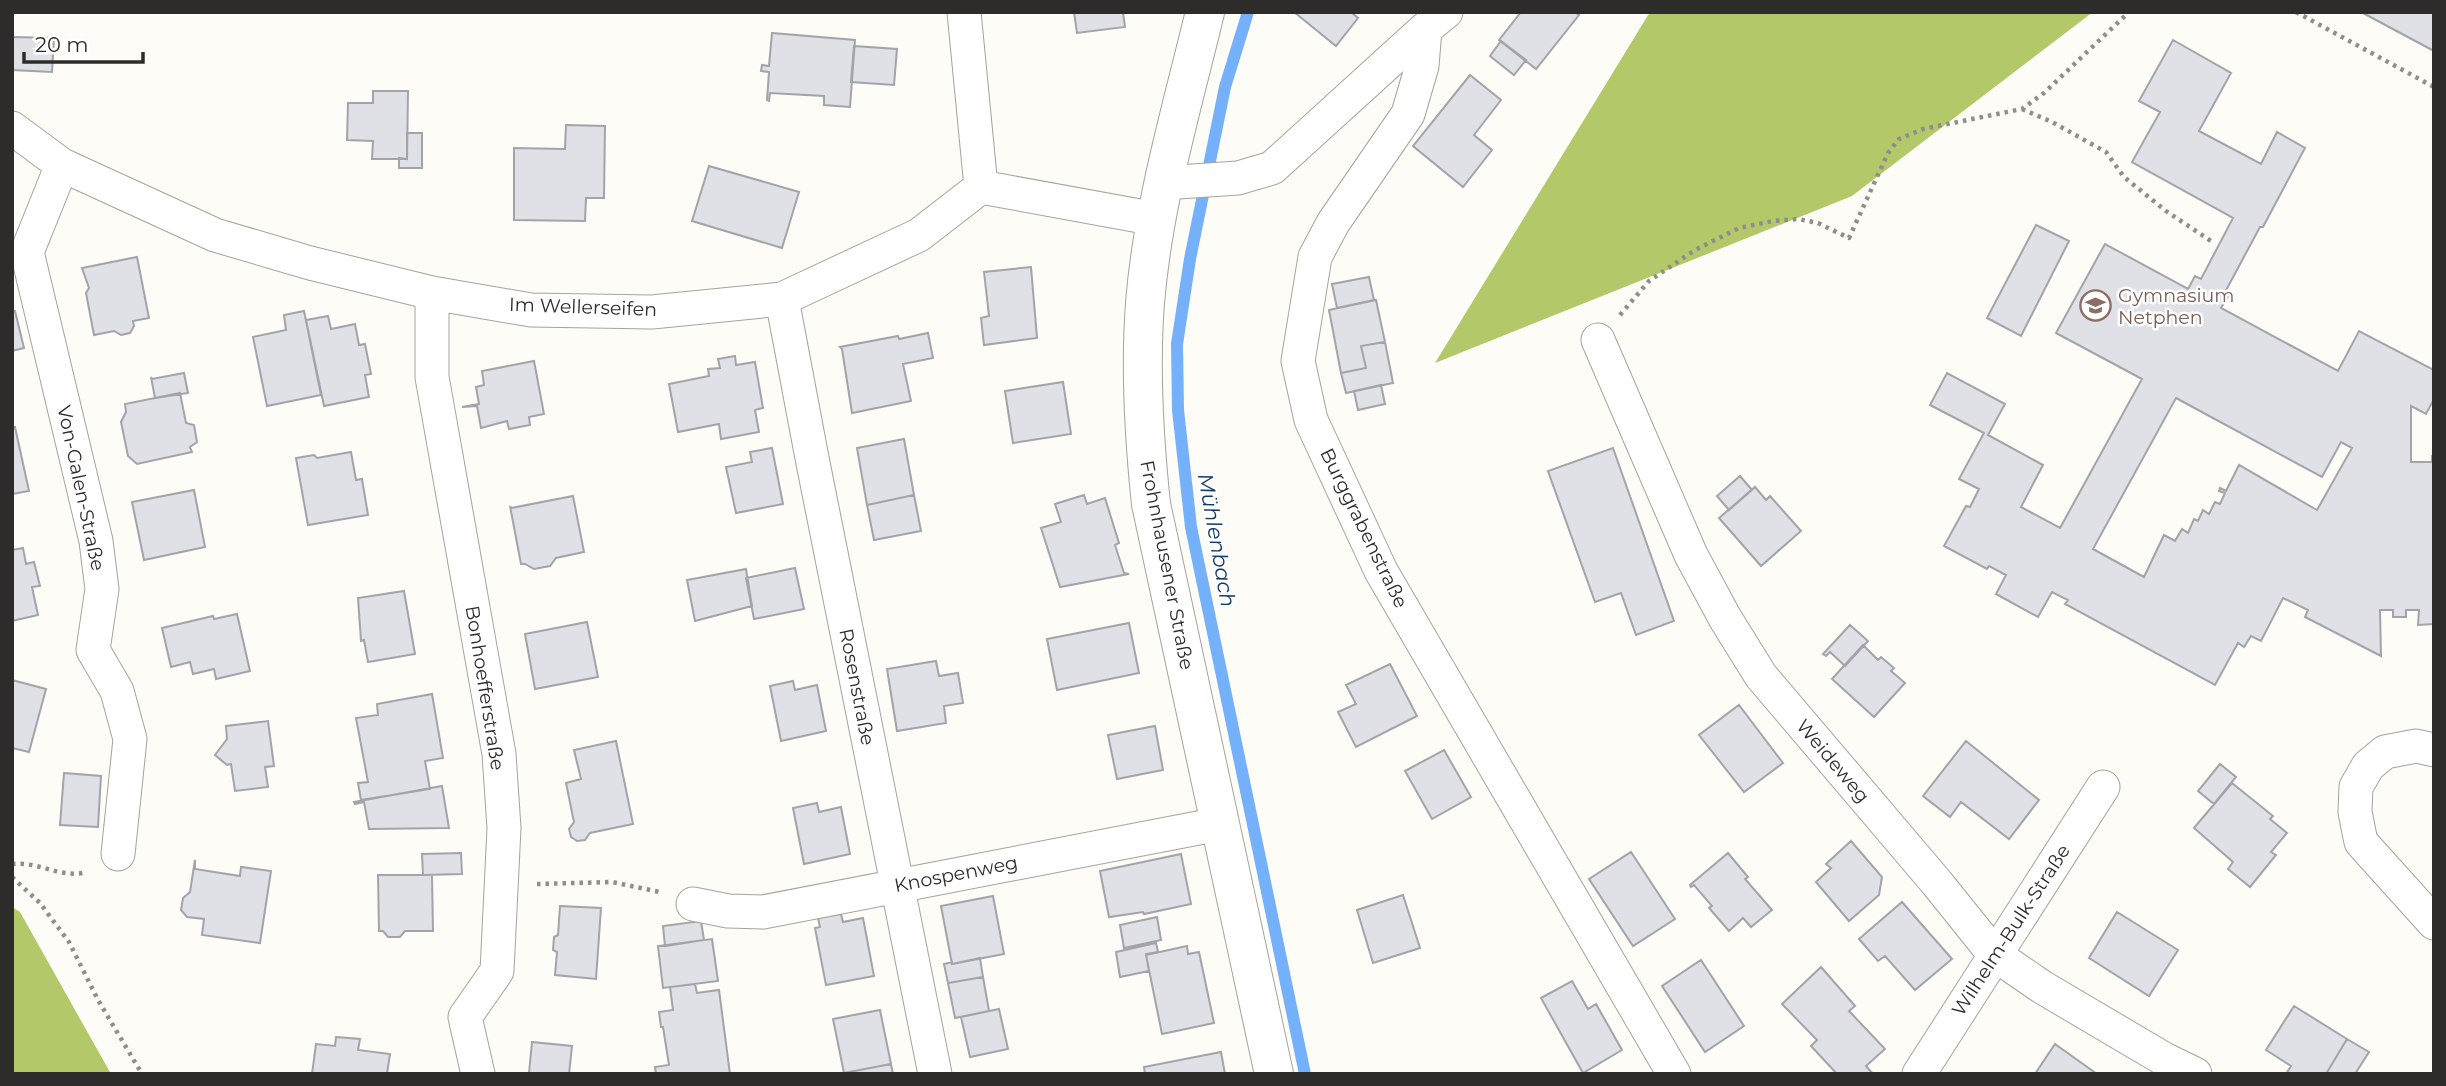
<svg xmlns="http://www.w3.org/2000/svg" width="2446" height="1086" font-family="Montserrat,sans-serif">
	<rect width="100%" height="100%" fill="#fdfcf6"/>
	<path fill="#b3c869" d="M1650 12H2093L1852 196 1435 363Z
		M12 907 20 912 111 1074H12Z"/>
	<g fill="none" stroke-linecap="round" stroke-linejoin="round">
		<path stroke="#75b1fb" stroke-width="12" d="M1248 12 1225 87 1190 259 1177 344 1178 410 1191 527 1305 1074"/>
	</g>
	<path fill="#e0e1e7" stroke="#a3a3a9" stroke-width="2" fill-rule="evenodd" d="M1074 12H1123L1125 27 1077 33Z
		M1294 12H1351L1358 18 1336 46Z
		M1521 12H1575L1579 15 1536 69 1499 40Z
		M2361 12H2434V51Z
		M772 33 855 40 850 107 824 105V96L770 93 769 101 767 100 769 72 761 71 762 65 769 66Z
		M12 37 54 38 52 72 12 70Z
		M2173 40 2231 73 2199 131 2261 164 2277 132 2305 148 2263 227H2260L2224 294 2228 297 2221 308 2338 371 2359 331 2434 370V399L2426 414 2411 406V462H2432V456H2434V624L2418 625 2419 610H2406V617H2393V610H2380L2381 656 2305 617 2308 610 2283 598 2261 641 2251 636 2244 647 2238 643 2215 685 2065 604 2068 600 2052 592 2038 617 1996 594 2006 575 1989 566 1987 569 1944 546 1966 506 1970 507 1979 489 1959 479 1984 433 1930 405 1947 373 2005 404 1988 435 2043 465 2021 507 2060 528 2142 379 2056 333 2105 244 2188 289 2195 276 2201 279 2233 218 2132 162 2160 112 2139 101ZM2176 398 2322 477 2341 442 2352 448 2317 510 2239 465 2226 491 2220 488 2219 491 2225 493 2220 504 2215 502 2209 514 2203 510 2198 521 2194 519 2188 533 2182 529 2175 541 2164 535 2144 577 2093 549Z
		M1501 41 1526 60 1514 75 1490 56Z
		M854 46 897 49 894 85 851 82Z
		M1470 75 1501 100 1474 135 1492 150 1463 187 1413 146Z
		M373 91H408L407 159H372L373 141 347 140 348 103H373Z
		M566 125 605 126 604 198H586L585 221 514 220V148L565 149Z
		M407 133H422V168H399V158L407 159Z
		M709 166 799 192 782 248 692 221Z
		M2036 225 2069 241 2021 336 1987 318Z
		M137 257 149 318 133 321 134 326 130 333 121 335 114 331 94 335 86 293 89 288 82 268Z
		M1031 267 1037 338 984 345 981 318 989 316 984 272Z
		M1369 277 1374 300 1337 308 1332 284Z
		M1376 300 1385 342 1361 346 1366 368 1341 373 1329 310Z
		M15 311 24 348 12 351V312Z
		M304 311 321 395 267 406 253 337 286 330 284 315Z
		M328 316 331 329 355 324 359 345 365 344 371 374 365 375 369 397 324 406 306 320Z
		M928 333 933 358 903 364 911 401 852 413 842 349 840 347 898 336 899 339Z
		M1385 342 1393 383 1346 393 1341 373 1366 368 1361 346Z
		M735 356 736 365 755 362 763 408 755 410 759 432 721 439 719 424 678 432 669 384 709 376 708 369 720 368 718 359Z
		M534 361 544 414 529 417 530 425 509 429 507 421 481 428 477 406 462 407 479 404 476 387 484 385 482 371Z
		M184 373 188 393 155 398 151 377 152 379Z
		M1063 382 1071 434 1013 443 1005 391Z
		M1381 385 1385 404 1358 410 1354 391Z
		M180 393 186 423 194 425 197 442 190 447 192 452 137 464 128 456 121 422 126 412 125 404Z
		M15 427 29 491 12 494V428Z
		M904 439 914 495 867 505 857 448Z
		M772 448 783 504 736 513 726 467 752 462 750 452Z
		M1613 448 1674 621 1636 635 1621 593 1595 602 1548 471Z
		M351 452 356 480 362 479 368 515 308 525 296 458 314 455 317 458Z
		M1740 476 1752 490 1729 510 1717 496Z
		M1755 487 1766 500 1770 496 1801 531 1761 566 1719 518Z
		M194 490 205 547 144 560 132 502Z
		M914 495 921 531 874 540 867 505Z
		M1084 495 1087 504 1105 498 1119 543 1115 545 1124 573 1129 574 1060 587 1041 528 1061 522 1055 504Z
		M573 496 584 552 556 558 550 566 534 569 525 564H521L510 506 511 508Z
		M23 548 26 564 34 562 40 586 32 587 38 615 12 621V550Z
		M795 568 804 609 754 619 746 578Z
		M746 569 752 606 695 621 687 580Z
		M404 591 415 654 368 662 364 640 361 641 358 598Z
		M237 614 250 671 216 679 214 669 193 674 190 662 171 667 162 628 213 616 214 619Z
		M587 622 598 677 535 689 525 634Z
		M1129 623 1139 673 1057 690 1047 639Z
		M1850 625 1868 641 1845 666 1830 652 1826 656 1823 654Z
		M1863 645 1878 660 1881 657 1894 668 1891 671 1905 683 1874 717 1832 679Z
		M936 661 939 676 958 673 963 703 944 706 946 723 897 731 887 669Z
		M1390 664 1417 716 1356 747 1338 712 1356 704 1346 685Z
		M12 680 46 689 29 752 12 748Z
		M793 681 795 690 817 685 826 731 781 741 770 686Z
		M432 694 443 758 425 761 430 789 361 800 358 783 368 782 356 718 378 715 377 704Z
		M1739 705 1783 763 1744 792 1699 735Z
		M268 721 274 766 265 767 268 787 235 791 231 764 227 765 215 755 227 739 226 726Z
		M1155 726 1163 770 1117 779 1108 735Z
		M616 741 633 824 590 833 585 840 577 841 571 837 569 829 574 822 566 783 581 779 574 750Z
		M1966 741 2039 800 2009 839 1961 802 1950 817 1923 796Z
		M1444 750 1471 797 1432 819 1405 771Z
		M2220 764 2236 777 2214 804 2198 791Z
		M64 773 101 776 98 827 60 825Z
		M2232 783 2273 816 2270 819 2287 833 2271 852 2276 855 2250 887 2228 869 2233 862 2194 828Z
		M442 786 449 828 369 829 364 802 355 804 354 802Z
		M817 803 819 812 841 807 850 854 804 864 793 808Z
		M1851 841 1882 877 1879 895 1849 921 1816 882 1831 868 1826 864Z
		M1631 852 1675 919 1633 946 1589 879Z
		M461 853 462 874 423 875 422 854Z
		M1728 853 1748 877 1745 879 1772 910 1751 927 1743 918 1729 931 1709 908 1712 906 1694 885 1691 887 1690 885Z
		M1181 854 1191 904 1144 914 1143 912 1109 917 1100 871Z
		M195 860V869L240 876 241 867 271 871 260 943 202 935 204 919 187 917 181 910 183 898 190 892Z
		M378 875H432L433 931H405L400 937H388L383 931H379Z
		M1403 895 1420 948 1373 963 1357 910Z
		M993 896 1004 954 952 964 941 906Z
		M1902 902 1952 959 1915 990 1885 956 1878 961 1859 939Z
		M560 906 601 908 596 979 555 975 557 952 553 950 554 937 558 935Z
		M2117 912 2178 950 2149 996 2089 958Z
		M841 914 843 922 863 918 874 976 826 985 815 928 820 927 818 918Z
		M1157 917 1161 940 1124 948 1120 925Z
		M701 921 704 940 665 946 663 926Z
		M712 939 718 981 663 988 658 946Z
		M1156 943 1158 952 1146 954 1149 971 1120 977 1116 952Z
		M1187 946 1188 954 1199 952 1214 1023 1162 1034 1146 955Z
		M980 958 983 977 948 983 944 964 952 962V964Z
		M1701 960 1744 1026 1705 1052 1662 986Z
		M1821 967 1855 1006 1849 1011 1885 1049 1866 1066 1873 1074H1837L1811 1046 1817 1040 1782 1004Z
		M983 977 989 1011 955 1018 948 983Z
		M1572 981 1588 1009 1596 1004 1622 1050 1583 1073 1541 998Z
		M695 984 697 993 719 990 730 1074H656L655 1067 669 1065 663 1027H661L659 1012 673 1010 670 987Z
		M2294 1006 2347 1039 2326 1074H2286L2291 1066 2266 1050Z
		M999 1009 1008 1049 970 1057 961 1017Z
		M880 1010 891 1064 844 1073 833 1019Z
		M336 1037 360 1039 358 1050 390 1054 387 1074H312L316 1044 335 1046Z
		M2347 1039 2369 1052 2355 1074H2326Z
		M532 1042 572 1046 569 1074H526L529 1073Z
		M2055 1044 2097 1074H2035Z
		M1221 1052 1225 1074H1145L1144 1067Z
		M891 1064 893 1074 844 1073Z"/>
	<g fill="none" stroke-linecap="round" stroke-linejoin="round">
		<defs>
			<path id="street" d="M964 12 981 187
				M1446 12 1425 29 1422 66 1408 114 1333 223 1315 257 1298 361 1311 420 1381 571 1674 1074
				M12 128 62 165 215 235 310 263 432 293 531 310 652 312 782 299 919 235 981 187 1156 219
				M62 165 27 252 96 541 102 589 93 650 117 691 130 739 118 854
				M1163 183 1238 178 1272 168 1425 29
				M432 293V377L499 754 504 828 497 971 465 1017 478 1074
				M782 299 812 458 935 1074
				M1598 340 1691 555 1725 618 1761 676 1937 883 1994 954 2042 987 2164 1059 2195 1074
				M2434 750 2416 746 2385 752 2368 766 2356 787 2355 812 2361 842 2434 923
				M693 904 728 911 763 912 1219 824
				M1919 1074 2103 787"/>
			<path id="secondary" d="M1205 12C1182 108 1153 204 1145 303 1140 369 1144 438 1151 504L1274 1074"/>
		</defs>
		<use href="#street" stroke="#a5a39e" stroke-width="35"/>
		<use href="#secondary" stroke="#a5a39e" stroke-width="40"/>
		<path stroke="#8f8e8a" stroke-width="4.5" stroke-dasharray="3.5 5" stroke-linecap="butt" d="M2296 12 2434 87
			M2022 109 2052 122 2106 152 2124 177 2166 211 2214 243
			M1620 315 1649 281 1695 250 1739 228 1773 221 1798 219 1818 223 1849 238 1888 153 1899 139 1923 129 2022 109 2044 93 2129 12
			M12 864C38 861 61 879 87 872
			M12 877 40 903 69 942 98 1000 142 1074
			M537 884 612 882 660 892"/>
		<use href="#street" stroke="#fff" stroke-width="33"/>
		<use href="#secondary" stroke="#fff" stroke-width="38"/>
	</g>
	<defs>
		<symbol id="school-ring" viewBox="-11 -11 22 22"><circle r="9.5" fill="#fff" stroke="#8d6e63" stroke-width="1.5"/><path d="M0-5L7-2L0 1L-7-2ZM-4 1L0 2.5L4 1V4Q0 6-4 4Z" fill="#8d6e63"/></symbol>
	</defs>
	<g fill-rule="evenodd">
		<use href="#school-ring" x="2078" y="288" width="35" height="35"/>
	</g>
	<g text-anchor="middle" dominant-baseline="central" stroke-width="5" stroke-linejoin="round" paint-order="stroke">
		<g font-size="19" fill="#785e54" stroke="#fff" text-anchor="start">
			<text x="2118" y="295">Gymnasium<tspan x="2118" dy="22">Netphen</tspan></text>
		</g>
		<g font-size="19" fill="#2d2c2a" stroke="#fff">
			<text transform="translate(583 307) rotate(2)">Im Wellerseifen</text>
			<text transform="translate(81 488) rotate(78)">Von-Galen-Straße</text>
			<text transform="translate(1364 528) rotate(64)">Burggrabenstraße</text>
			<text transform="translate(1167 565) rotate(79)">Frohnhausener Straße</text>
			<text transform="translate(857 687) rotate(79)">Rosenstraße</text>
			<text transform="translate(485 688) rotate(81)">Bonhoefferstraße</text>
			<text transform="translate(1833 761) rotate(50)">Weideweg</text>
			<text transform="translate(956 874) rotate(-11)">Knospenweg</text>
			<text transform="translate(2011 930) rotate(-57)">Wilhelm-Bulk-Straße</text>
		</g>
		<g font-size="21" font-style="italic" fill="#113a68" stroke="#fff">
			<text transform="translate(1217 540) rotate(80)">Mühlenbach</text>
		</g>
	</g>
	<rect width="2446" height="1086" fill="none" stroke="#2d2c2a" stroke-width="28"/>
	<path d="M24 52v10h119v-10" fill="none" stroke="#2d2c2a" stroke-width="3.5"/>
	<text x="35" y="52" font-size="21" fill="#2d2c2a" stroke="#ffffff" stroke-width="5" paint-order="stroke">20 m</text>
</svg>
